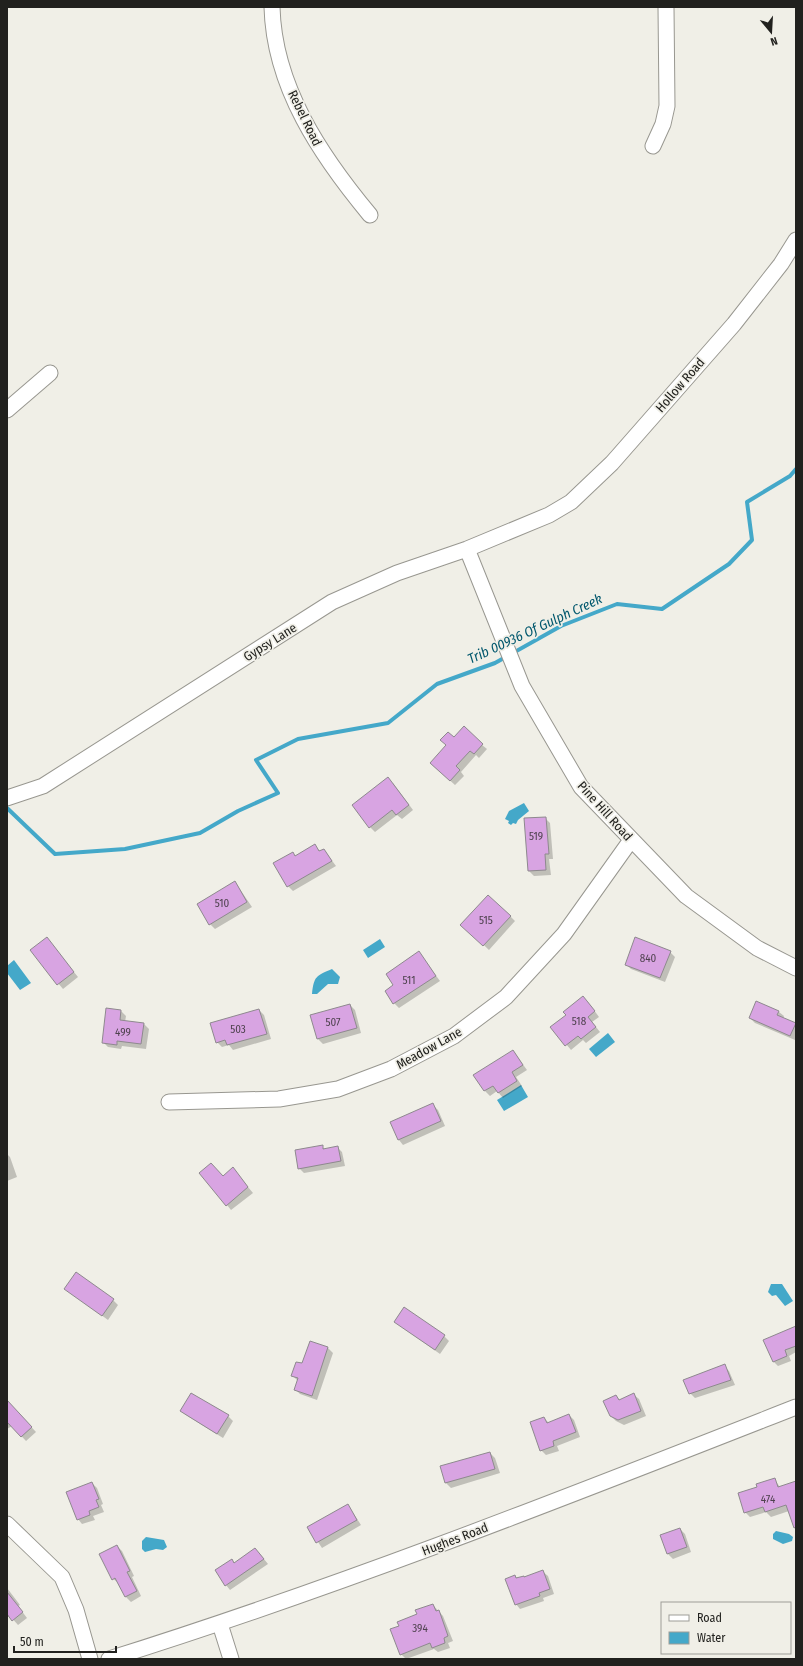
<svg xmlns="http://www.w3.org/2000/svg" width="803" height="1666" font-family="'Fira Sans Condensed',sans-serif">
	<rect width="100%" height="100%" fill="#f0efe7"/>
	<path fill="#44a8c9" d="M524 803 529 811 518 820 516 824 513 823 511 825 508 823 509 821 505 819 509 811Z
		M380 939 385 947 368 958 363 950Z
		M14 960 31 983 20 990 7 973V966Z
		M332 969 340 977 338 984H328L317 994H312C314 976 316 976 332 969Z
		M608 1033 615 1042 596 1057 589 1049Z
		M521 1085 528 1097 504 1111 497 1100Z
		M771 1284H782L793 1301 785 1306 776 1295 772 1296 768 1292Z
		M776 1531 789 1534 793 1537 792 1541 783 1544 773 1539V1534Z
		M146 1537 164 1540 167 1547 163 1550 156 1549 145 1552 142 1549V1541Z"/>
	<path fill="#0003" d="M454 738 482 745 487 749 479 758 476 755 461 772 464 776 455 785 436 768Z
		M393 783 413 810 402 819 397 815 375 832 370 827Z
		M545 818 550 823 553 859H549L551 875 534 876 529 871 525 819Z
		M315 846 321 852 324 850 336 866 293 891 288 886 292 853 296 857Z
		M235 882 252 907 215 929 210 924Z
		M510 916 515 921 489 950 467 929Z
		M51 944 78 977 63 989 31 951Z
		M670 952 675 957 665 982 631 969 626 964Z
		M419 953 440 981 399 1008 394 1003Z
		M588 1002 599 1017 592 1022 600 1032 586 1043 583 1040 571 1050 552 1027Z
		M757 1002 779 1012 784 1016 783 1019 795 1024V1040L755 1023 750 1018Z
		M350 1005 355 1010 361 1033 323 1044 318 1039Z
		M107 1009 121 1011 126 1016 125 1022 144 1024 149 1029 146 1049 122 1046 121 1049 108 1047 103 1042Z
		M259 1010 264 1015 271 1039 233 1050 229 1045 222 1047 217 1042Z
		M513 1051 527 1070 516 1077 522 1086 503 1098 497 1091 490 1096 485 1091Z
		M433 1105 438 1110 445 1126 403 1145 399 1140Z
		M322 1146 325 1150 337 1147 342 1152 345 1166 304 1173 299 1168Z
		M7 1154 10 1157 17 1177 7 1181Z
		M233 1169 253 1193 231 1210 227 1205 223 1177Z
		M66 1289 113 1300 118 1305 108 1320Z
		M395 1322 444 1336 449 1341 440 1354Z
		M796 1327V1352L789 1356 791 1361 778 1366 773 1361Z
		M310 1342 328 1348 333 1353 317 1400 300 1394 295 1389 298 1381 293 1376 303 1365Z
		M724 1366 729 1371 735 1385 695 1398 690 1393Z
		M634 1395 639 1399 646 1416 624 1425 616 1421 611 1416 616 1396 620 1400Z
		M7 1401 36 1432 26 1441 12 1426 7 1429Z
		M181 1411 228 1416 233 1421 223 1438 186 1415Z
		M569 1415 574 1420 580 1437 557 1446 559 1451 546 1455 541 1450 544 1418 549 1423Z
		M490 1453 495 1458 500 1473 451 1488 446 1483Z
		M774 1479 780 1487 796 1483V1515L789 1511 771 1517 766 1512 750 1517 745 1512 758 1488Z
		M92 1483 97 1488 103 1504 101 1505 104 1512 93 1516 95 1520 82 1524 78 1519Z
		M348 1505 361 1525 322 1548 308 1527Z
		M680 1529 685 1534 691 1552 673 1559 668 1554 661 1536Z
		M117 1546 122 1551 134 1576 132 1577 141 1596 131 1602 126 1597 119 1583 113 1579Z
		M259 1553 268 1564 230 1590 226 1585 232 1560 235 1563Z
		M543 1572 548 1576 554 1594 543 1598 544 1601 520 1609 516 1604 515 1576 518 1579 525 1578Z
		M7 1588 20 1605 18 1606 27 1618 18 1625 10 1616 7 1617Z
		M433 1605 443 1616 453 1641 448 1643 450 1648 438 1652 434 1649 406 1659 401 1654 400 1627Z"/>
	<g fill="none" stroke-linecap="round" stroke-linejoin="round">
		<path stroke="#44a8c9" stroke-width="4" d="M7 808 55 854 125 849 200 833 238 811 278 793 256 760 298 739 388 723 437 684 495 663 561 626 617 604 662 609 729 564 752 540 747 502 790 476 796 469"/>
	</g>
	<path fill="#d8a4e2" stroke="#8e898e" d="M464 726 483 744 474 754 470 751 456 766 460 770 450 781 430 763 446 745 440 740 448 732 454 737Z
		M388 777 409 805 396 815 392 810 369 828 352 805Z
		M546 817 549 854H545L546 870 528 871 524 818Z
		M315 844 319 851 324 849 332 861 287 887 273 863 293 852 295 856Z
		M235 881 247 902 209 925 197 904Z
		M488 895 511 916 483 946 460 925Z
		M47 937 74 972 57 985 30 950Z
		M635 937 671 951 660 978 625 965Z
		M419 951 436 976 393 1004 385 991 393 985 386 974Z
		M583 996 595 1011 588 1017 596 1027 581 1039 578 1036 565 1046 550 1027 566 1015 563 1012Z
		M756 1001 779 1011 777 1015 796 1023 790 1036 749 1018Z
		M350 1004 357 1028 317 1039 310 1015Z
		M106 1008 121 1010 120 1020 144 1023 141 1044 117 1041V1045L102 1043Z
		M259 1009 267 1034 227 1045 225 1040 216 1043 210 1023Z
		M513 1050 523 1065 512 1072 517 1081 498 1093 493 1086 484 1091 473 1075Z
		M433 1103 441 1121 398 1140 390 1122Z
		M323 1145V1149L338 1146 341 1161 298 1169 295 1150Z
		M211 1163 223 1176 233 1167 248 1187 226 1206 199 1173Z
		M76 1272 114 1299 102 1316 64 1289Z
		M404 1307 445 1335 435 1350 394 1322Z
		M796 1326V1346L785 1350 787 1356 773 1362 763 1340Z
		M310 1341 328 1347 312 1396 294 1390 298 1378 291 1376 296 1362 302 1363Z
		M725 1364 731 1380 689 1394 683 1380Z
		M191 1393 229 1415 217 1434 180 1411Z
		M634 1393 641 1411 618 1420 610 1416 603 1401 616 1395 619 1400Z
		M7 1400 32 1427 21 1437 7 1422Z
		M569 1414 576 1432 553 1441 554 1446 540 1451 530 1422 544 1417 547 1423Z
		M490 1452 495 1469 445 1483 440 1466Z
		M775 1478 778 1487 796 1481V1527L794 1528 786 1505 765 1512 763 1507 744 1513 738 1493 757 1487 756 1484Z
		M92 1482 99 1499 96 1500 99 1507 89 1511 90 1515 77 1520 66 1492Z
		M348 1504 357 1520 316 1543 307 1527Z
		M680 1528 687 1547 667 1554 660 1535Z
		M117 1545 130 1571 127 1572 137 1591 125 1597 115 1578 112 1580 99 1554Z
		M255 1548 264 1559 225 1586 215 1570 232 1559 234 1563Z
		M543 1570 550 1589 539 1593 540 1596 515 1605 505 1579 515 1575 516 1578 524 1576V1577Z
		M7 1592 23 1612 12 1621 7 1614Z
		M433 1604 436 1611 439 1610 448 1636 444 1638 445 1643 432 1648 430 1643 400 1655 390 1629 399 1626 397 1622 417 1614 415 1610Z"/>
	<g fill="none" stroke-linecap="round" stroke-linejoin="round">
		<defs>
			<path id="minor" d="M272 7C274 87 321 156 370 215
				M653 146 663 124 667 106 666 7
				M7 410 50 373
				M467 549 522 686 581 787 686 896 757 948 796 968
				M7 798 43 786 332 602 397 573 467 549 549 515 571 502 612 463 734 324 781 264 796 240
				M169 1102 279 1099 338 1089 391 1069 454 1036 506 997 564 934 631 840
				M7 1524 62 1577 76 1610 90 1659
				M220 1624 231 1659
				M109 1659C342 1586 569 1496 796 1407"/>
		</defs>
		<use href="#minor" stroke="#989790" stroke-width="17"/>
		<use href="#minor" stroke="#fff" stroke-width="15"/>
	</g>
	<g text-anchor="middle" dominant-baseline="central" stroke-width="3.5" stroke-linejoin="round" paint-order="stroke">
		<g font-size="11" fill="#4f424f">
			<text x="536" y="836">519</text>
			<text x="222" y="903">510</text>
			<text x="486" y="920">515</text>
			<text x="648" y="958">840</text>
			<text x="409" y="980">511</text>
			<text x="579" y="1021">518</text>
			<text x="333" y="1022">507</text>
			<text x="238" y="1029">503</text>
			<text x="123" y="1032">499</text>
			<text x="768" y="1499">474</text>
			<text x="420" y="1628">394</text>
		</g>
		<g font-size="13" fill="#21211e" stroke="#f0efe7">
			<text transform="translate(305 118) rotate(64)">Rebel Road</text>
			<text transform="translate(680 385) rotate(-49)">Hollow Road</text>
			<text transform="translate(270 642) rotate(-32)">Gypsy Lane</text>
			<text transform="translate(605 811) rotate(48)">Pine Hill Road</text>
			<text transform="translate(429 1048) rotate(-29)">Meadow Lane</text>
			<text transform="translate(455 1539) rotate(-21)">Hughes Road</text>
		</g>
		<g font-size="14" font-style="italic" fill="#00576d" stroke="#f0efe7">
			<text transform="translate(535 629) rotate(-25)">Trib 00936 Of Gulph Creek</text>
		</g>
	</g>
	<rect width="803" height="1666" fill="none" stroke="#21211e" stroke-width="16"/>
	<rect x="661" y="1602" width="130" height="52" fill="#f0efe7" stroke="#9d9d97"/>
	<rect x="669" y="1615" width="20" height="6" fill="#ffffff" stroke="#9d9d97"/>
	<text x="697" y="1622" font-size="12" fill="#21211e">Road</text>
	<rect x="669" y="1632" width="20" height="12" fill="#44a8c9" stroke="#9d9d97"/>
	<text x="697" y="1642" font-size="12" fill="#21211e">Water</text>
	<g transform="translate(771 32) rotate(162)" stroke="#f0efe7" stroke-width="3" paint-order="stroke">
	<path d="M0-3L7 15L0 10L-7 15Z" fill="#21211e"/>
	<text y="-6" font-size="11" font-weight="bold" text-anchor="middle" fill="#21211e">N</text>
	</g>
	<path d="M14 1646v6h102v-6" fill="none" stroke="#21211e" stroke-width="2"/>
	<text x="20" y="1646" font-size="12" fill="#21211e" stroke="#f0efe7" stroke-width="3" paint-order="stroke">50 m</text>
</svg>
